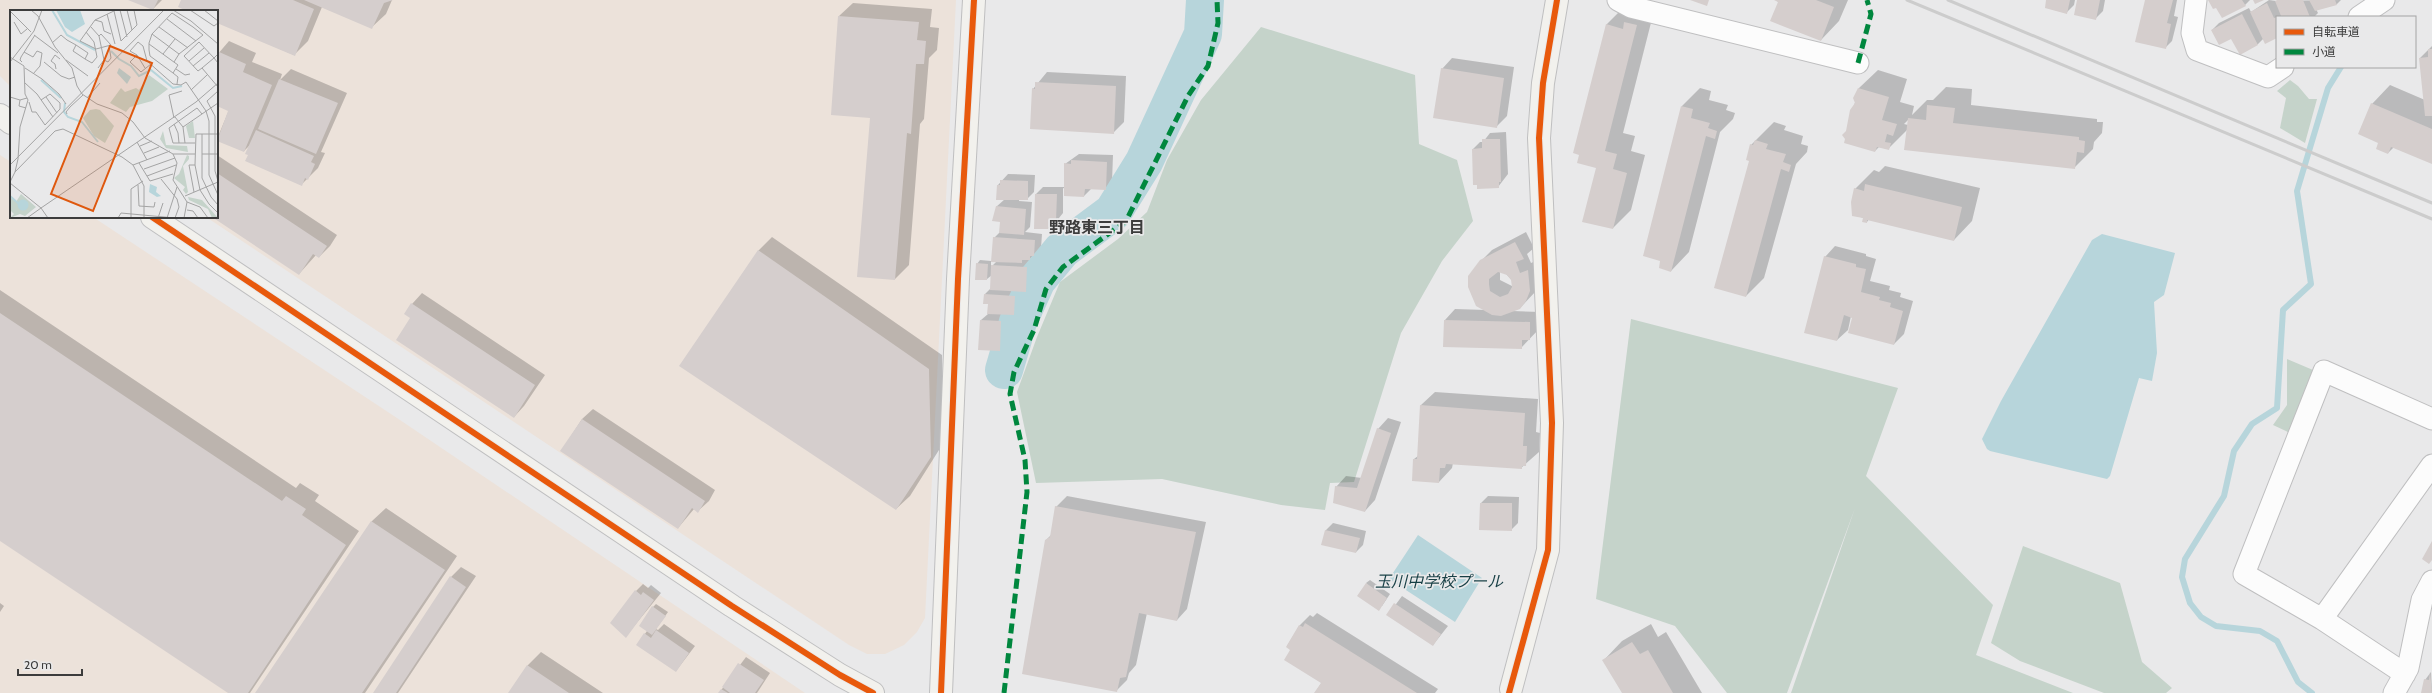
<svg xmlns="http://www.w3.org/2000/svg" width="2432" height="693" font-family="Cabin,'Noto Sans JP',sans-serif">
	<rect width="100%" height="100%" fill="#e9e9ea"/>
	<path fill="#ece2da" d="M0 0H956L925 618 917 632 904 645 885 654H867L849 645 206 217H217V11H11V87L0 76Z
		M0 155 11 162V217H93L400 420 805 693H0Z"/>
	<path fill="#c5d3ca" d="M1261 27 1415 75 1419 144 1457 160 1473 221 1442 261 1401 333 1354 482 1330 483 1325 510 1281 505 1162 479 1036 483 1017 392 1037 337 1060 282 1118 239 1147 212 1167 160 1201 100Z
		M2290 80 2298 86 2309 99H2317L2305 143 2280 128 2286 98 2277 91Z
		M1631 319 1898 388 1866 476 1993 605 1976 655 2073 693H1791L1855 508 1787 693H1727L1675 626 1596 599Z
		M2287 359 2313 370 2292 434 2273 425 2287 405Z
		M2023 546 2120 583 2142 662 2172 688 2166 693H2104L2020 661 1991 643Z"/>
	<path fill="#b7d5db" d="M2102 234 2175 253 2164 295 2154 302 2157 353 2152 381 2139 378 2110 476 2107 479 1990 451 1987 449 1982 439 2001 401 2092 240Z
		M1418 535 1482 578 1455 622 1389 579Z"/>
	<path fill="#0003" fill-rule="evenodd" d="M130 0H162L153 9Z
		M182 0H392L386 14 372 27 322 7 308 41 294 55 217 22V11H190Z
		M1776 0H1848L1839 21 1821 40Z
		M2047 0H2075L2074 5 2067 12Z
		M2078 0H2105L2103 11 2096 18Z
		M2146 0H2177L2174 16 2178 17 2172 41 2165 48Z
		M2209 0H2250L2245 5 2217 6Z
		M2269 0 2276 1 2341 0 2337 4 2316 9 2318 13 2314 17H2277V37L2264 38 2258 44 2240 53 2232 37 2212 30 2219 23 2249 8 2251 12Z
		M853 3 932 9 930 27 939 28 937 50 929 58 924 119 920 124 909 265 895 279 871 118 839 16Z
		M1625 6 1655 7 1623 133 1635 136 1631 151 1645 155 1631 210 1613 228 1597 167 1606 25Z
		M229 41 256 53 252 62 282 74 280 80 291 69 347 93 321 152 325 153 318 168 301 185 249 154 251 144 244 151 217 139 229 110 217 105V55Z
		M2432 46V163L2394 147 2388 153 2380 142 2372 104 2390 85 2425 100 2420 58Z
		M1452 58 1514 67 1507 116 1496 127 1442 69Z
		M1878 70 1907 79 1900 102 1914 106 1912 115 1927 100H1933L1946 87 1972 89 1971 105 2097 119V122H2103L2102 133 2094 142 2093 149 2074 168 1907 130 1888 149 1879 147 1875 151 1847 131 1859 88ZM1909 119 1908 125 1904 124Z
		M1047 72 1126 76 1124 122 1114 132 1033 89Z
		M1700 88 1711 91 1709 100 1728 105 1726 110 1735 113 1733 119 1720 132 1689 252 1671 271 1682 106Z
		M1774 122 1786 126 1784 130 1803 136 1801 144 1808 146 1807 152 1796 164 1764 278 1746 296 1751 145Z
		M1506 132 1508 174 1498 187 1473 149 1480 142H1483L1490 133Z
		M1079 154 1113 155 1112 182 1105 189H1091L1084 196 1063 188V213L1051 228 1036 194 1043 187H1065V164Z
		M217 155 337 235 330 246 319 257 316 255 299 274 214 217H217Z
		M1885 166 1980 188 1972 221 1954 240 1869 219 1867 222 1864 218 1853 215 1852 210 1855 189 1874 170 1879 172Z
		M1008 174 1035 175 1034 192 1027 199H1019V201L1032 202 1030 227 1025 232 1042 234 1041 248 1029 260H1034L1033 283 1026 291 1022 290 1020 307 1013 314H1008L1006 343 999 350 981 320 988 314 989 303 985 294 991 288 992 275 987 279H976L977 264 980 260 991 261V267L997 261 994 238 1000 232 1001 221 996 207 1005 199 998 185Z
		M1526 232 1534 248 1527 254 1531 263 1538 260 1537 290 1520 308 1512 311 1541 312 1540 328 1521 348 1444 346 1445 320 1455 309 1486 310 1481 261 1492 250ZM1500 272H1504L1512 280V286L1500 280Z
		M772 237 942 355 944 442 910 496 896 509 758 251Z
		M1835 246 1866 254V256L1876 259 1870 281 1890 286 1889 290 1901 293 1900 297 1913 301 1904 334 1894 344 1851 316 1848 330 1837 340 1825 257Z
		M0 290 296 488 300 483 319 495 315 501 359 531 250 693H230L0 539Z
		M422 293 545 375 524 406 514 417 412 318V304Z
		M1435 392 1538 399 1536 432 1540 433 1539 452 1521 468 1453 463 1452 468 1439 482 1414 459 1418 456 1421 405Z
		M593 409 715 490 709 501 698 511 694 509 678 528 562 450 582 419Z
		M1388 418 1401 422 1375 500 1365 511 1336 487 1346 476 1362 478 1378 429Z
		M1067 496 1206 522 1187 609 1177 620 1147 613 1136 665 1129 673 1127 680 1116 691 1046 540 1052 534 1056 507Z
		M1488 496 1519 497 1518 523 1511 530 1481 503Z
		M386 508 457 556 365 693H256L372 521Z
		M1333 523 1366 531 1363 545 1356 552 1323 544 1326 530Z
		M461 567 476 576 398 693H374L451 577Z
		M1370 580 1390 594 1382 606 1366 583Z
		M643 584 648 588 651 585 661 593 626 636 636 591Z
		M1402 596 1448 626 1433 645 1388 615Z
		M0 603 4 606 0 612Z
		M656 604 668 612 656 629 658 630 664 624 695 646 676 671 638 644 647 631 653 607Z
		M1317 613 1438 689 1435 693H1315L1322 682 1287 646 1300 625 1310 615 1313 617Z
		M1651 624 1658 637 1666 632 1702 693H1623L1604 660 1622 641Z
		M541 652 603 693H509L528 665Z
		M746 657 770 673 757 693H719Z
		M2431 672 2432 693H2423L2425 680Z"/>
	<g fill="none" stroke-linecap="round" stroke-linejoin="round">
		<path stroke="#b7d5db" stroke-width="6" d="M2312 693 2298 682 2277 641 2260 631 2216 626 2201 617 2190 603 2182 577 2185 559 2224 496 2234 451 2252 424 2277 408 2283 310 2311 284 2297 191 2328 88 2341 67"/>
		<path stroke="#b7d5db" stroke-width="38" d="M1004 370 1018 322 1037 280 1062 250 1113 212 1144 162 1203 34 1205 0"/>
	</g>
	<path fill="#d5cecd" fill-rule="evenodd" d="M128 0H158L153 10Z
		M181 0H293L314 9 295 56 217 23V11H187L178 7Z
		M304 0H393L384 3 372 29Z
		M1690 0H1709L1707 6Z
		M1774 0H1816L1834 7 1821 41 1770 21 1778 2Z
		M2046 0H2070L2067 14 2045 8Z
		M2077 0H2100L2096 20 2074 15Z
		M2145 0H2173L2167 23 2171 24 2166 49 2135 42Z
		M2208 0H2242L2246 6 2222 18 2216 8 2213 9Z
		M2253 0H2264L2255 4Z
		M2277 0H2303L2310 17 2281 16 2275 1Z
		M2309 0H2335L2337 5 2315 11Z
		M2267 3 2274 18 2277 17V38L2265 44 2250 12Z
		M2242 14 2258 45 2240 55 2231 39 2219 45 2211 30Z
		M838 16 919 22 917 40 926 41 924 64H916L911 134 907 133 895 280 857 277 870 118 831 115Z
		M1624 22 1637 25 1605 151 1617 154 1613 169 1627 173 1613 229 1582 222 1596 168 1577 163 1579 155 1573 153 1606 24 1623 29Z
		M2428 49H2432V116H2425L2419 58 2428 57Z
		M217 51 246 64 243 72 272 85 244 152 217 141 228 111 217 106Z
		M1441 68 1504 78 1497 128 1433 118Z
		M279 79 338 103 316 154 258 129Z
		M1035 82 1116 86 1114 134 1030 129 1032 88 1035 89Z
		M1858 88 1889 97 1882 120 1897 124 1893 136 1887 134 1885 142 1891 143 1889 150 1877 147 1875 152 1844 143 1845 139 1842 135 1846 131 1850 110 1855 103 1853 98Z
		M2371 103 2432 129V164L2391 147 2388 154 2376 149 2378 143 2358 134Z
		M1927 105 1955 108 1953 123 2079 137V140L2085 141 2084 153 2077 152 2075 169 1904 150 1908 118 1926 120Z
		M1681 106 1693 109 1691 118 1710 123 1708 128 1717 131 1715 139 1706 136 1671 272 1659 268 1660 261 1643 256Z
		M256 130 314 156 311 162 315 164 308 180 305 178 302 186 245 161 248 155 245 154Z
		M1482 139H1500L1501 182H1499V188L1477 189V185H1473L1472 149 1482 148Z
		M1755 140 1768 144 1766 149 1786 154 1783 162 1791 165 1789 172 1781 169 1746 297 1714 288 1749 161 1746 160 1750 144 1753 145Z
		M1071 160 1107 162 1106 190 1085 189 1084 197 1064 196V163L1071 164Z
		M217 173 327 246 319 258 313 254 299 275 212 217H217Z
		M1000 180 1028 181V200H996L997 185H1000Z
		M1865 184 1962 207 1954 241 1867 220V223L1862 222 1863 218 1852 216 1851 202 1854 188 1864 191Z
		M1035 194H1057L1056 221H1051V229H1034Z
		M996 206 1026 209 1024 235 999 233 1000 222 992 221Z
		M993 237 1035 240 1034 256H1030V260H1022V263L991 262Z
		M1515 242 1524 259 1516 262 1520 273 1528 270 1530 291 1526 301 1520 309 1501 316 1492 315 1476 306 1468 287V276L1480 260ZM1498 272 1507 275 1511 280 1512 287 1508 294 1500 297 1490 291 1489 284V279Z
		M758 250 929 369 931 457 896 510 679 366Z
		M1824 256 1856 264V267L1866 269 1861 292 1880 297 1879 300 1891 303 1890 307 1903 311 1894 345 1848 333 1852 318 1844 315 1837 341 1804 333Z
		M976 263 988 264 987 280H975Z
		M991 265 1027 267 1026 292 990 290Z
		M984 294 1015 296 1014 315 987 314 988 304H983Z
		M411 303 535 385 514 418 396 340 410 318 404 314Z
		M0 313 282 501 286 496 306 509 302 515 346 545 248 693H228L0 541Z
		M980 320 1001 321 1000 351 978 350Z
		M1444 320 1530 322V340H1522V349L1443 347Z
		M1420 405 1525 413 1523 446H1527L1526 466H1522V469L1446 464 1445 468H1440L1439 483 1412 481 1413 459H1417Z
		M582 419 705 501 698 513 692 508 678 529 560 451Z
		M1377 428 1391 433 1365 512 1333 503 1335 486 1357 488Z
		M1480 503H1512V531L1479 530Z
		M1055 506 1196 532 1177 621 1139 613 1126 677 1120 678 1117 692 1022 674 1045 540 1050 537Z
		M371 521 445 570 362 693H255Z
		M1325 530 1360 538 1356 553 1321 545Z
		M2432 541V560L2429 564 2422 559Z
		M450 576 466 587 396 693H373Z
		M1366 583 1387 598 1379 611 1357 596Z
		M635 590 641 595 643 592 654 600 626 638 610 623Z
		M1394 603 1441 634 1433 646 1386 615Z
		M652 606 666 616 652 635 639 626Z
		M1305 623 1417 693H1314L1321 683 1284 660 1290 650 1286 647 1299 625 1303 627Z
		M656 630 689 653 676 672 636 645 644 633 651 638Z
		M1632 642 1640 654 1648 650 1673 693H1622L1602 660Z
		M738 663 764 680 755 693H730L722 687Z
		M527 665 569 693H508Z
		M2430 672 2432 693H2421L2424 679 2429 680Z
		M721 689 728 693H718Z"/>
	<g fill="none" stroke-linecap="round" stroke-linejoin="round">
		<defs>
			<path id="street" d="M1618 0 1631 7 1858 63
				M2196 0 2192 33 2197 50 2268 77 2283 67
				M2359 17 2384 0
				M2322 619 2432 465
				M2405 674 2322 619 2244 574 2324 371 2432 419
				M2394 693 2408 668 2422 600 2432 581"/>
			<path id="secondary" d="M0 115 11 123
				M152 217 732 606 840 675 873 693
				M1511 689 1548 550 1552 423 1539 138 1543 83 1557 0
				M941 693 958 279 974 0"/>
		</defs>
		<use href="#street" stroke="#bfbfc0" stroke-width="23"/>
		<use href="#secondary" stroke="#bfbfc0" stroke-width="24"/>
		<use href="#street" stroke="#fcfcfc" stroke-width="21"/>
		<use href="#secondary" stroke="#f2f1ed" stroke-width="22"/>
		<path stroke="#ccc" stroke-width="3" d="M1907 0 2432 219
			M1948 0 2432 203"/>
		<path stroke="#00873e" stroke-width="5" stroke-dasharray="10 5" stroke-linecap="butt" d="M1858 63 1871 14 1867 0
			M1004 693 1027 492 1025 460 1010 394 1014 372 1034 330 1046 289 1063 267 1126 221 1188 96 1208 66 1218 23 1217 0"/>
		<defs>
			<path id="cycleway" d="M152 217 732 606 840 675 873 693
				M941 693 958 279 974 0
				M1509 693 1548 550 1552 423 1539 138 1543 83 1557 0"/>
		</defs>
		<use href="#cycleway" stroke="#e9e9ea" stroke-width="8"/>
		<use href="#cycleway" stroke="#e8590c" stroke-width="6"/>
	</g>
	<g text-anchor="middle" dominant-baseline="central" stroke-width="3.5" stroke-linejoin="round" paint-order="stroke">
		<g font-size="16" font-weight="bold" fill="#3c3c3c" stroke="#e9e9ea">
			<text x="1097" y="227">野路東三丁目</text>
		</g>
		<g font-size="16" font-style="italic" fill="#173f45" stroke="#e9e9ea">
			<text x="1439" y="581">玉川中学校プール</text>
		</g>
	</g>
	<g transform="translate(10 10)">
		<rect width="208" height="208" fill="#e9e9ea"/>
		<path d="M139 65 158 79 142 91 120 97 116 102 100 93 111 78 115 82 126 78 129 80ZM86 99 90 100 104 116 95 133 84 126 73 108 80 100ZM183 111 185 128H179L176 116ZM153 121 156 135 177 136 178 142 156 138 150 129ZM177 145 179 146V149L173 156 178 182 176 184 173 180 175 177 164 168 169 164ZM11 184 26 197 15 206 10 204 0 208 4 204 0 200V187L6 192ZM178 187 192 190 208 208H202L198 199 179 190Z" fill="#c5d3ca"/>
		<path d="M46 0H70L75 14 62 22 55 17ZM109 58 121 67 117 74 107 63ZM140 174 147 177 146 182 151 186 147 187 139 182ZM7.5 195a5.5 5.5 0 1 1 11 0a5.5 5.5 0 1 1-11 0Z" fill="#b7d5db"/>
		<path fill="none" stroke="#b7d5db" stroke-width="2" d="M42 0 57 25 85 40M101 41 109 49 121 56 129 66 141 60 163 78 172 76M31 70 51 88M55 93 54 102 58 107 72 112 88 132M0 186 10 195"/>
		<path fill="none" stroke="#a4a4a4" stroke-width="1" d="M21 0 28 6 45 37 62 58 67 76 72 84 87 94 112 103 123 112 135 128 163 144 167 153 163 170 177 192 174 208M110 0 117 27M117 0 122 20M163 0 181 11 208 34M180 0 204 16 208 13M194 0 208 11M0 1 21 22M104 1 111 31 127 15 124 0M97 4 105 34M157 9 186 31M85 10 92 12 94 21 101 24M4 12 11 24 17 19M81 17 89 26 94 50 88 58M149 17 178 38M142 24 169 44M24 25 48 43M89 26 91 24 101 35 86 39 70 31 85 10 106 0M42 33 51 25 57 30 66 35 78 43 75 49 63 41 66 35M139 34 168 55 163 63 140 46 139 40V33L142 24 162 3 183 17 193 25 169 44 164 52M14 42 23 47 27 41 32 43 30 56 23 64M153 44 165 29M208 44 204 48 192 58 188 61 174 46 189 32 204 48 208 53M127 45 120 41 128 32 133 36 137 51 163 74 171 75 176 72 196 101 199 111V165L208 185M0 47 14 56 15 84 18 90 10 117 8 149 5 162M75 49 82 53 87 47 84 32 76 22M56 50 78 66M94 50 98 52 101 48 99 36M179 51 194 38M0 52 24 21 32 0M12 52 10 50 11 47 25 25M34 52 51 66 59 69 65 67M183 56 199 43M15 58 32 69 49 84 56 94M135 58 127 45 120 52 131 62 141 54M192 58 208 77M46 59 45 54 41 51 45 45 50 49M166 59 175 65 180 64M163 63 168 67 167 74M15 73 27 84 43 107M181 80 197 65M208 81 197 91 205 106V161L208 171M0 87 10 90 17 88M36 87 47 103M77 88 90 73M10 90 9 96 16 98M19 92 22 102H26L35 115 50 99V93L40 84 31 90M57 104 56 102 60 97 73 85M165 107 173 117M164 108 159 85 172 81M164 114 168 123 169 133M192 124V168L201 187 208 195M208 124H186L185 155 190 180 199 194 208 203M127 132 137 150M175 133 173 117 208 93M185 133H163L159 118 187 98 192 104M130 136 142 131M134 143 149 137M163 144H185M192 144H208M129 153 140 171 163 164M0 155 154 0M123 155 160 141M134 159 165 148M137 166 166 155M151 169 167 189 169 197 165 208M0 172 5 162 45 121 53 119 112 147 123 155 134 176V208M0 173 31 198 17 208M128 175 129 196 144 197 145 192M184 182 179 155H185M175 186 208 172M177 192 190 197 198 208M177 200 183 201 188 208M38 208 31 198 186 92 208 73M108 208 111 203 165 208M121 208V179L133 171M148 208 153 193M157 208 167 177"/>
		<path fill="#df580e" fill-opacity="0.15" stroke="#df580e" stroke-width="2" d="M100 36 142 53 83 201 41 184Z"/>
		<rect width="208" height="208" fill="none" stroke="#3c3c3c" stroke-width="2"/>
	</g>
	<rect x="2276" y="16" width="140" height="52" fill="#e9e9ea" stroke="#a4a4a4"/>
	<rect x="2284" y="29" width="20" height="6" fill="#e8590c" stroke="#a4a4a4"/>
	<text x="2312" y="36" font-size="12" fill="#3c3c3c">自転車道</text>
	<rect x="2284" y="49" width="20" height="6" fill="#00873e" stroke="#a4a4a4"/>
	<text x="2312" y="56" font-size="12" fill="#3c3c3c">小道</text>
	<path d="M18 669v6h64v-6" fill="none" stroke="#3c3c3c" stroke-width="2"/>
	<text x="24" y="669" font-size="12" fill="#3c3c3c" stroke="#e9e9ea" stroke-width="3" paint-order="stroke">20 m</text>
</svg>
